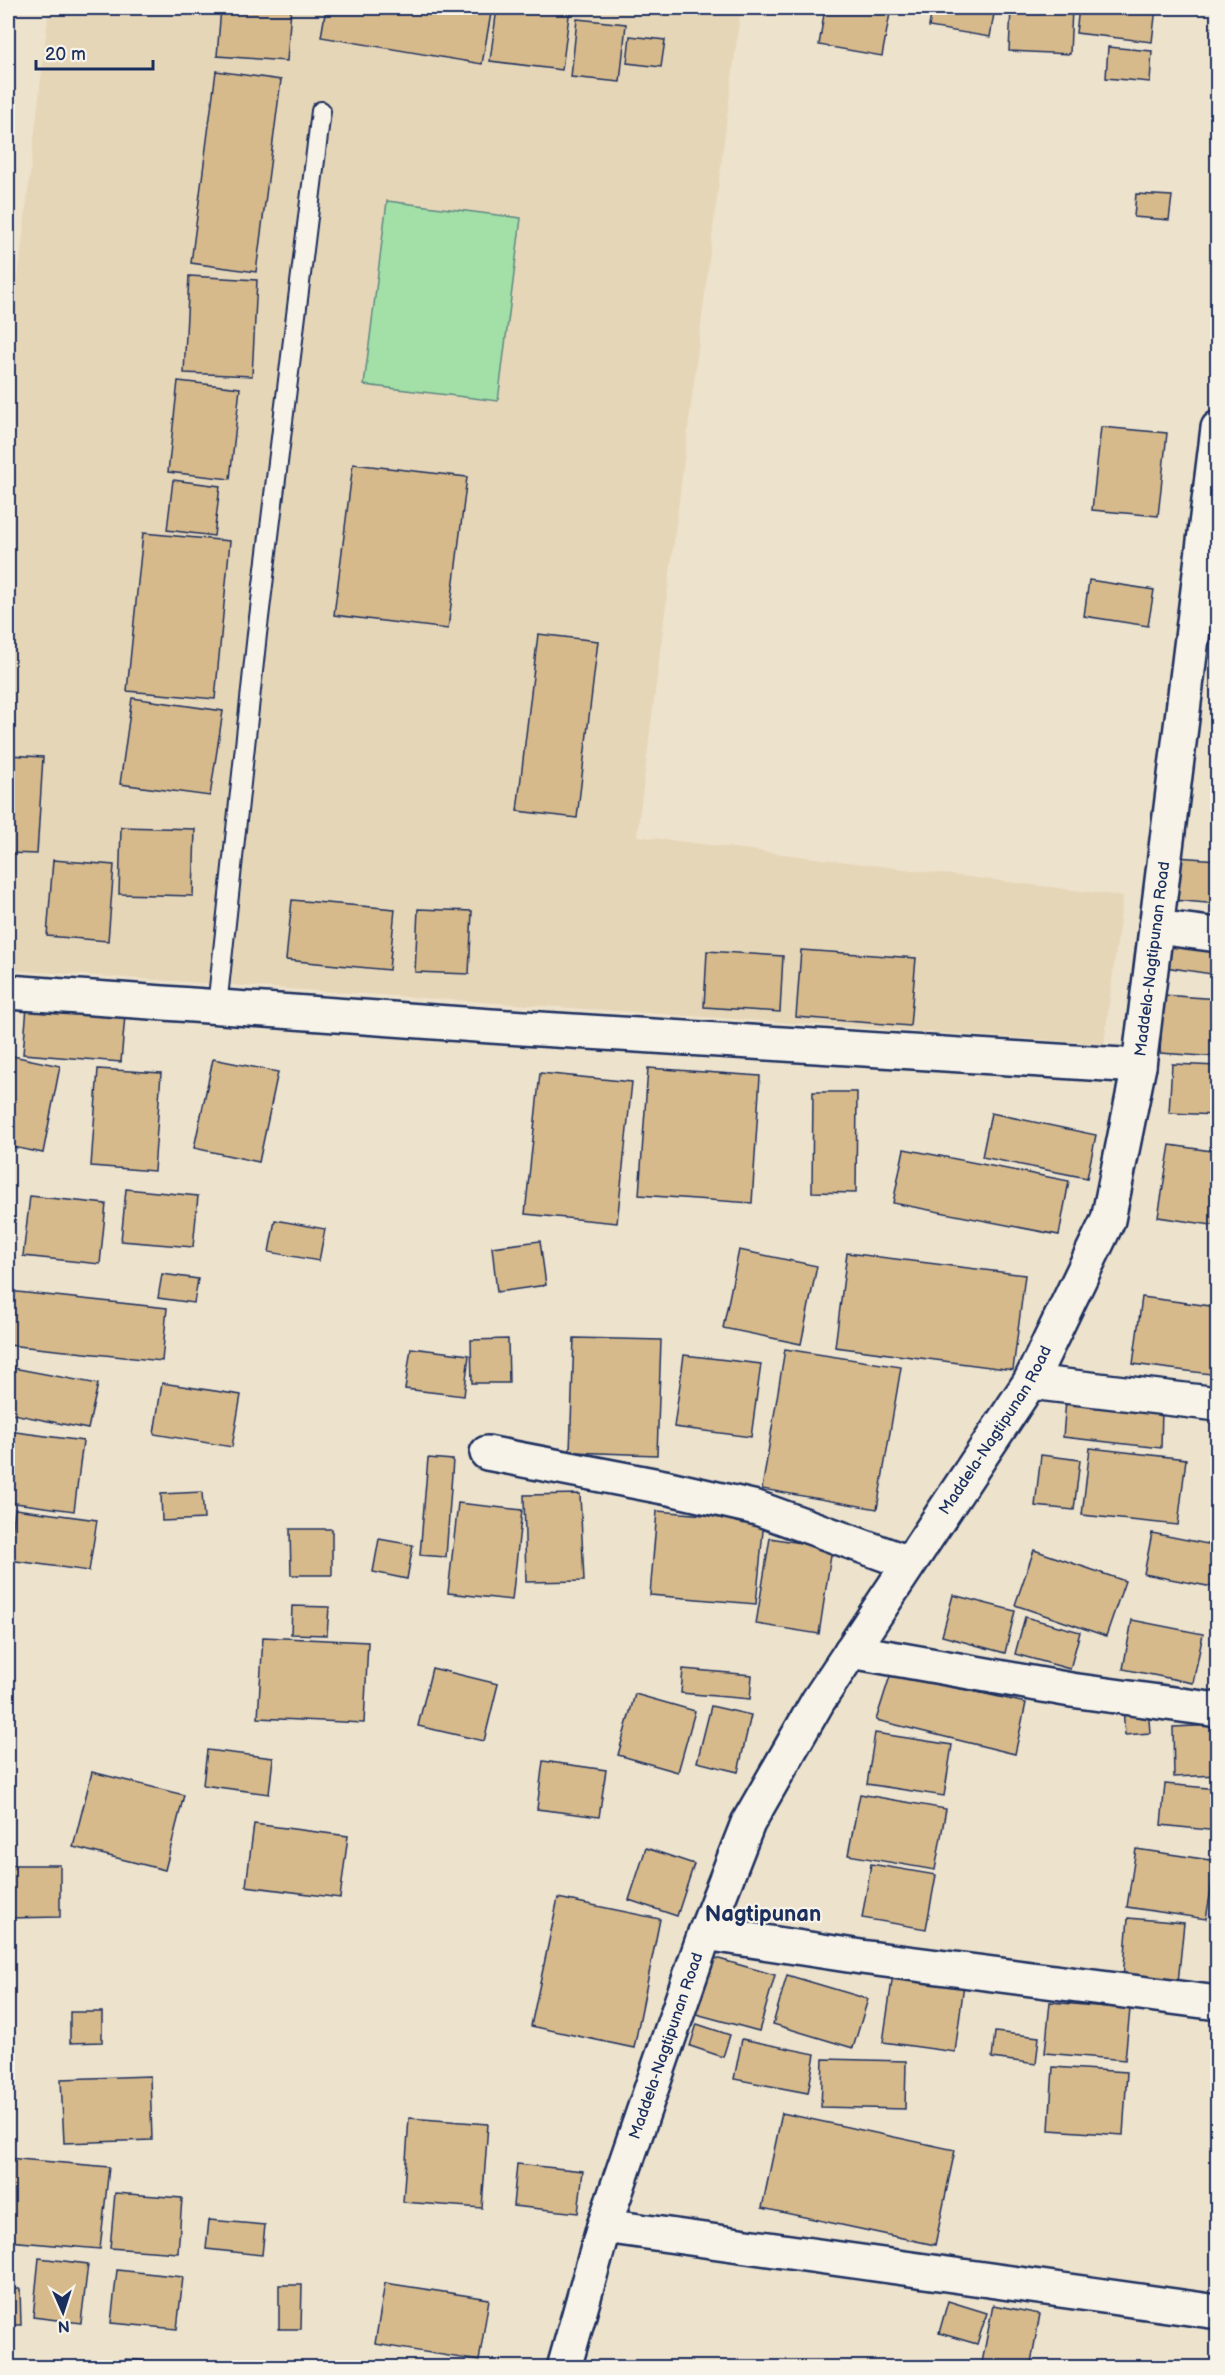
<svg xmlns="http://www.w3.org/2000/svg" width="1225" height="2375" font-family="'Balsamiq Sans',sans-serif">
	<rect width="100%" height="100%" fill="#ede2cc"/>
	<filter id="ink" filterUnits="userSpaceOnUse"><feTurbulence type="fractalNoise" baseFrequency=".0167" numOctaves="2"/><feDisplacementMap in="SourceGraphic" scale="12" xChannelSelector="R" yChannelSelector="G"/><feConvolveMatrix kernelMatrix="1 2 1 2 8 2 1 2 1" color-interpolation-filters="sRGB"/></filter>
	<g filter="url(#ink)">
		<path fill="#e6d6b8" d="M49 8H695L740 14 637 836 1123 896 1104 1044 8 970V366Z"/>
		<path fill="#a2e0a7" stroke="#5e8882" stroke-width="1.5" d="M387 201 521 218 498 401 364 385Z"/>
		<path fill="#d7ba8b" stroke="#1b2f5e" stroke-width="1.5" d="M221 8H291L287 61 217 56Z
			M326 8H492L482 64 321 37Z
			M497 8H570L562 70 490 61Z
			M825 8H891L882 56 819 45Z
			M932 8H995L990 37 929 27Z
			M1011 8H1072L1070 54 1009 51Z
			M1079 8H1156L1152 42 1076 33Z
			M577 19 626 24 620 82 571 77Z
			M630 36 665 40 661 67 627 63Z
			M1108 47 1152 51 1150 82 1106 78Z
			M216 71 281 80 256 272 191 263Z
			M1136 194 1172 196 1169 220 1134 217Z
			M189 276 257 280 252 376 184 373Z
			M178 381 240 388 230 479 168 472Z
			M1101 427 1167 433 1158 516 1092 510Z
			M353 464 467 477 448 629 334 615Z
			M173 480 220 486 214 536 167 530Z
			M143 533 230 541 215 699 127 691Z
			M1089 580 1154 590 1148 626 1084 616Z
			M538 634 598 641 577 818 517 811Z
			M132 698 223 711 210 796 120 784Z
			M8 755 43 757 37 854 8 853Z
			M121 827 195 829 193 896 119 894Z
			M1177 857 1218 860V904L1173 900Z
			M53 860 114 865 108 941 47 936Z
			M292 900 395 909 389 970 286 960Z
			M418 909 472 911 469 974 415 972Z
			M1170 935 1218 942V975L1165 967Z
			M801 950 916 958 910 1026 796 1017Z
			M707 951 783 956 780 1012 704 1007Z
			M1163 995 1218 999V1057L1160 1053Z
			M27 1007 125 1015 121 1062 23 1054Z
			M8 1055 60 1066 43 1153 8 1146Z
			M213 1059 278 1072 259 1162 194 1148Z
			M1172 1064 1218 1066V1115L1169 1113Z
			M648 1068 760 1076 752 1203 639 1195Z
			M98 1069 161 1073 154 1171 91 1166Z
			M540 1073 632 1082 617 1223 525 1214Z
			M813 1092H857L856 1193 812 1192Z
			M991 1113 1096 1135 1087 1178 982 1157Z
			M1170 1145 1218 1152V1226L1158 1217Z
			M904 1149 1069 1181 1059 1235 893 1203Z
			M126 1189 198 1196 193 1247 121 1241Z
			M30 1196 106 1204 100 1264 23 1256Z
			M275 1220 325 1229 319 1261 269 1252Z
			M540 1241 546 1285 497 1292 492 1247Z
			M739 1250 817 1266 801 1344 723 1328Z
			M847 1253 1025 1275 1013 1370 835 1347Z
			M162 1274 198 1279 194 1303 158 1298Z
			M8 1291 167 1308 162 1361 8 1345Z
			M1142 1297 1218 1307V1375L1133 1364Z
			M574 1338 661 1340 657 1455 570 1452Z
			M508 1339 509 1383H472L471 1340Z
			M411 1348 469 1355 464 1396 405 1389Z
			M785 1349 901 1367 877 1509 762 1489Z
			M684 1355 761 1364 751 1437 674 1427Z
			M8 1367 98 1384 88 1429 8 1413Z
			M162 1383 241 1395 232 1447 154 1434Z
			M1066 1400 1162 1409 1161 1448 1063 1437Z
			M8 1431 83 1441 74 1511 8 1502Z
			M1090 1448 1186 1459 1178 1525 1082 1515Z
			M1041 1455 1080 1460 1074 1510 1035 1506Z
			M428 1458 453 1460 446 1557 420 1555Z
			M202 1492 204 1519 162 1521 161 1494Z
			M580 1494 584 1581 526 1582 524 1495Z
			M458 1503 522 1510 512 1600 448 1593Z
			M15 1509 97 1520 89 1571 9 1560Z
			M657 1511 764 1520 756 1604 650 1595Z
			M290 1529H332V1575H291Z
			M1152 1533 1218 1546V1588L1144 1574Z
			M770 1538 832 1548 819 1634 756 1624Z
			M379 1539 413 1545 407 1579 373 1572Z
			M1034 1550 1125 1581 1106 1636 1015 1605Z
			M953 1595 1015 1611 1005 1653 942 1636Z
			M292 1606 329 1607 327 1635 291 1634Z
			M1025 1617 1080 1632 1070 1669 1015 1654Z
			M1132 1620 1203 1634 1193 1683 1123 1669Z
			M263 1637 368 1642 364 1723 258 1718Z
			M432 1668 498 1684 484 1741 418 1726Z
			M683 1669 752 1675 750 1699 681 1693Z
			M891 1673 1026 1703 1015 1754 876 1720Z
			M635 1694 695 1711 678 1772 618 1755Z
			M711 1706 751 1715 738 1772 697 1762Z
			M1148 1707 1150 1733 1125 1735 1123 1708Z
			M1218 1725V1775L1174 1777 1173 1727Z
			M875 1733 952 1745 944 1796 867 1784Z
			M207 1750 273 1758 269 1794 203 1785Z
			M543 1761 606 1770 599 1817 537 1809Z
			M92 1772 184 1795 165 1870 73 1847Z
			M1165 1784 1218 1789V1831L1161 1825Z
			M860 1794 946 1809 935 1870 848 1855Z
			M254 1824 348 1836 340 1898 246 1886Z
			M646 1848 694 1864 677 1916 629 1900Z
			M1136 1849 1216 1861 1206 1919 1127 1907Z
			M871 1864 936 1875 926 1929 862 1918Z
			M8 1865H60V1917L8 1918Z
			M558 1898 660 1919 634 2048 531 2026Z
			M1128 1918 1184 1923 1178 1983 1123 1978Z
			M712 1957 775 1975 759 2031 696 2014Z
			M893 1974 964 1984 955 2052 883 2042Z
			M787 1975 868 1999 853 2048 773 2024Z
			M1050 2002 1130 2009 1125 2060 1045 2053Z
			M70 2012H102V2042L70 2043Z
			M697 2024 730 2035 723 2057 690 2046Z
			M995 2032 1039 2037 1036 2064 992 2058Z
			M742 2039 815 2054 808 2093 734 2079Z
			M823 2059 906 2061 905 2109 821 2107Z
			M1053 2067 1127 2072 1123 2135 1049 2130Z
			M150 2076 152 2140 64 2143 61 2079Z
			M782 2113 955 2150 935 2245 762 2208Z
			M409 2118 488 2124 482 2208 403 2202Z
			M8 2158 109 2167 100 2249 8 2241Z
			M517 2164 583 2171 578 2213 513 2206Z
			M115 2193 182 2198 178 2253 110 2248Z
			M209 2220 265 2225 262 2255 206 2249Z
			M39 2258 88 2264 81 2323 33 2317Z
			M117 2270 183 2277 177 2329 111 2323Z
			M385 2283 489 2299 479 2361 375 2344Z
			M279 2285H302L301 2329H279Z
			M8 2289H20L21 2325H8Z
			M948 2301 987 2313 977 2344 939 2333Z
			M993 2305 1040 2314 1030 2368H981Z
			M125 2359 202 2365V2368H124Z
			M366 2362 397 2368H365Z
			M239 2365H289V2368H239Z"/>
		<g fill="none" stroke-linecap="round" stroke-linejoin="round">
			<defs>
				<path id="service" d="M217 1007 257 634 321 111"/>
				<path id="minor" d="M1156 927 1218 935
					M8 992 491 1026 1139 1066
					M1030 1382 1218 1404
					M487 1453 669 1488 757 1508 909 1563
					M851 1651 1071 1690 1218 1710
					M705 1933 861 1957 1218 2003
					M604 2226 1218 2312"/>
				<g id="secondary">
					<path id="s1" d="M564 2368 604 2226 705 1933 748 1823 818 1701 1030 1382 1108 1220 1139 1066 1218 428"/>
				</g>
			</defs>
			<use href="#service" stroke="#1b2f5e" stroke-width="22"/>
			<use href="#minor" stroke="#1b2f5e" stroke-width="38"/>
			<use href="#secondary" stroke="#1b2f5e" stroke-width="38"/>
			<use href="#service" stroke="#f7f3e8" stroke-width="18"/>
			<use href="#minor" stroke="#f7f3e8" stroke-width="33"/>
			<use href="#secondary" stroke="#f7f3e8" stroke-width="33"/>
		</g>
	</g>
	<g text-anchor="middle" dominant-baseline="central" stroke-width="4.5" stroke-linejoin="round" paint-order="stroke">
		<g font-size="16" fill="#1b2f5e" stroke="#f7f3e8">
			<text stroke="none"><textPath href="#s1" startOffset="1544">Maddela-Nagtipunan Road</textPath></text>
			<text stroke="none"><textPath href="#s1" startOffset="1040">Maddela-Nagtipunan Road</textPath></text>
			<text stroke="none"><textPath href="#s1" startOffset="338">Maddela-Nagtipunan Road</textPath></text>
		</g>
		<g font-size="22" font-weight="bold" fill="#1b2f5e" stroke="#f7f3e8">
			<text x="763" y="1914">Nagtipunan</text>
		</g>
	</g>
	<rect width="1225" height="2375" fill="none" stroke="#f7f3e8" stroke-width="30"/>
	<rect x="15" y="15" width="1195" height="2345" fill="none" stroke="#1b2f5e" stroke-width="2" filter="url(#ink)"/>
	<g transform="translate(63 2312) rotate(177)" stroke="#f7f3e8" stroke-width="4.5" paint-order="stroke">
	<path d="M0-4.5L10 22L0 15L-10 22Z" fill="#1b2f5e"/>
	<text y="-9" font-size="16" font-weight="bold" text-anchor="middle" fill="#1b2f5e">N</text>
	</g>
	<path d="M36 60v9h117v-9" fill="none" stroke="#1b2f5e" stroke-width="3"/>
	<text x="45" y="60" font-size="18" fill="#1b2f5e" stroke="#f7f3e8" stroke-width="4.5" paint-order="stroke">20 m</text>
</svg>
